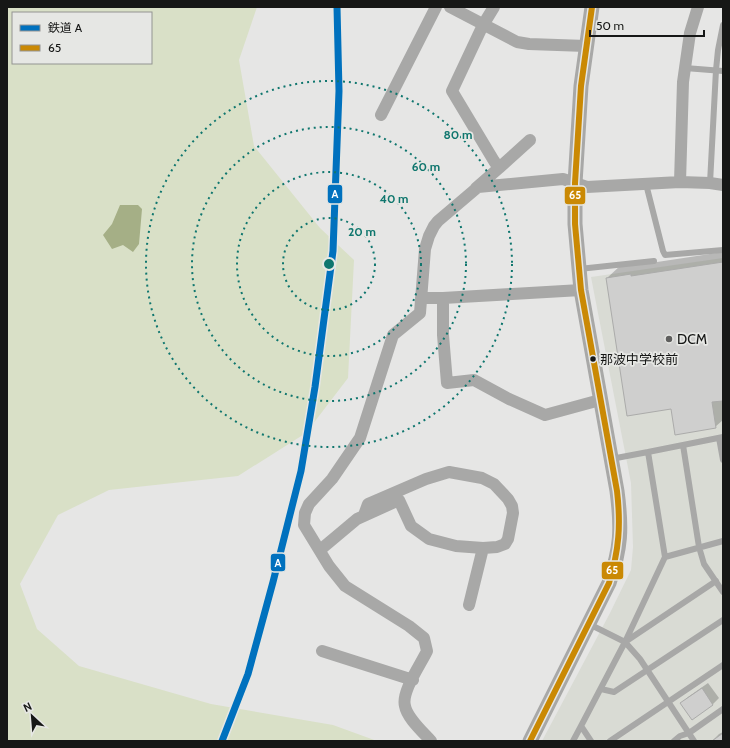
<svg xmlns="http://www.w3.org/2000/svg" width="730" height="748" font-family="Cabin,'Noto Sans JP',sans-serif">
	<rect width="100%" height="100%" fill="#e6e6e5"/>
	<path fill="#d9dbd4" d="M723 258V741H542L610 613 631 570 633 547 631 483 591 277Z"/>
	<path fill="#d9e0c7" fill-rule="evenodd" d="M7 7H257L239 60 254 146 320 228 354 260 348 378 306 433 238 476 109 490 58 515 20 584 37 629 79 666 211 704 333 725 377 741H7ZM13 13H151V63H13Z"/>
	<path fill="#a5af86" d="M120 205H138L142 209 139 244 133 252 123 245 112 249 103 235 112 224Z"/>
	<path fill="#0003" d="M723 252V420L715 427 672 408 607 278 620 266 644 264Z
		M708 683 719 698 713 704 692 718 682 703 688 697Z
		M723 732V741H712L719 734Z"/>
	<path fill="#cfcfce" stroke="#ababaa" d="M723 262V401L712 402 716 428 675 435 671 409 627 416 606 278 631 274V276Z
		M702 688 713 705 692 720 680 703Z
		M723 733V741H712Z"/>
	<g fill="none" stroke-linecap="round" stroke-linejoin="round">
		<path stroke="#a8a8a7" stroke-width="6" d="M685 68 723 71
			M710 183 716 70 718 50 723 25
			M646 184 663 251 665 255 723 250
			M579 269 654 261
			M719 438 723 460
			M683 445 699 547 704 564 723 592
			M648 452 723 437
			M611 459 648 452 665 557 625 642 716 581
			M665 557 723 541
			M589 624 625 642 581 726 591 741
			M625 642 640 659 694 741
			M601 689 614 692 723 620
			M573 741 581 726
			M610 741 723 665
			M674 741 680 736 689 733 723 709"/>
		<path stroke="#a8a8a7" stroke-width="12" d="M450 7 517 42 529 44 586 46
			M381 115 436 7
			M499 168 530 140
			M680 182 683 82 690 33 698 7
			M476 188 499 168 494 161 452 91 483 25 494 7
			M421 298H443V335L447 383 474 380 509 399 545 415 600 400
			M443 298 581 290
			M320 550 357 519 399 500 411 526 429 539 456 546 483 548 497 547 505 544 508 539 513 513 512 506 508 499 494 484 482 478 449 472 426 479 368 504 364 515
			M469 605 483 548
			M322 651 413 680
			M431 741C423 732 407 718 405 706 401 692 421 664 427 651L424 638 409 626 345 586 329 566 304 525 305 513 309 504 332 479 360 438 393 335 420 313 425 249 429 236 434 226 438 221 478 187 563 179 587 187 680 182 710 183 723 185"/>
		<path stroke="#a8a8a7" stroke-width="15" d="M530 741 609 583C621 548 622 529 617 491L581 290 575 224V183L581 86 592 7"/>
		<defs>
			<path id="bus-1" d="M530 741 609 583C619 550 621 525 617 491L581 290 575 224V183L581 86 592 7"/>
		</defs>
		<use href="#bus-1" stroke="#e6e7e4" stroke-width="9"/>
		<use href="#bus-1" stroke="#ca8904" stroke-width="6"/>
		<defs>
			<path id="rail-1" d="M222 741 248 674 273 582 301 471 315 387 333 251 339 91 337 7"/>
		</defs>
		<use href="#rail-1" stroke="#e6e7e4" stroke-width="10"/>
		<use href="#rail-1" stroke="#0071be" stroke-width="7"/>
	</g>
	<g fill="none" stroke="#0f766e" stroke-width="2" stroke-dasharray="2 4">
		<circle cx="329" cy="264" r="46"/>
		<circle cx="329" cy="264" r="92"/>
		<circle cx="329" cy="264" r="137"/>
		<circle cx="329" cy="264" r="183"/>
	</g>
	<circle fill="#5f5f5e" stroke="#e6e7e4" stroke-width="1.5" cx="669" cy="339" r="4"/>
	<circle fill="#161716" stroke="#e6e7e4" stroke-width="1.5" cx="593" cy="359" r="3.5"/>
	<g text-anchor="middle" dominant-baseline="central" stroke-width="3.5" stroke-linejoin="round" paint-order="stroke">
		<g font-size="13" fill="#161716" stroke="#e6e7e4" text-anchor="start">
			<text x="600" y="359">那波中学校前</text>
		</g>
		<g font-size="14" fill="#161716" stroke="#e6e7e4" text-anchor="start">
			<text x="677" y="339">DCM</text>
		</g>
	</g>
	<circle cx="329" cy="264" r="6" fill="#0f766e" stroke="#e6e7e4" stroke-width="2"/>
	<g font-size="12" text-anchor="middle" font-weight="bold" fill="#0f766e" stroke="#e6e7e4" stroke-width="3.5" stroke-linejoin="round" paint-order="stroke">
		<text x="458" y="139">80 m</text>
		<text x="426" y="171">60 m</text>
		<text x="394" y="203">40 m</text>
		<text x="362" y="236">20 m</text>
	</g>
	<g stroke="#e6e7e4" stroke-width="1.5">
		<rect x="327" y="184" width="16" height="20" rx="4" fill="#0071be"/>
		<rect x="564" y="186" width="22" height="19" rx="4" fill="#ca8904"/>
		<rect x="270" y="553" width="16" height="19" rx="4" fill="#0071be"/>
		<rect x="601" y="561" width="23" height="19" rx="4" fill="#ca8904"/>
	</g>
	<g font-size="11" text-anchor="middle" font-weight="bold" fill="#fff">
		<text x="335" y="198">A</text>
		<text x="575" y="199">65</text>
		<text x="278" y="567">A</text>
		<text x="612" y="574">65</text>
	</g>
	<rect width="730" height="748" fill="none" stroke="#161716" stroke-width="16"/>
	<rect x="12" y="12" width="140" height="52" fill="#e6e7e4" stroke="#939492"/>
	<rect x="20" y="25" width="20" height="6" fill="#0071be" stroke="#939492"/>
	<text x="48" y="32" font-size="12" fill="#161716">鉄道 A</text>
	<rect x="20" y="45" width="20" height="6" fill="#ca8904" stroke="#939492"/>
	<text x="48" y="52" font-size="12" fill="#161716">65</text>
	<g transform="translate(32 716) rotate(334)" stroke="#e6e7e4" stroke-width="3" paint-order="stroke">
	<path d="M0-3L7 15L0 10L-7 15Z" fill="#161716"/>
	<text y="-6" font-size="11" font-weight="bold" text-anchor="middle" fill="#161716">N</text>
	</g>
	<path d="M590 30v6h114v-6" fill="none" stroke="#161716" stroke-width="2"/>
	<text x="596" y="30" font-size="12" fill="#161716" stroke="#e6e7e4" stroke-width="3" paint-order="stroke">50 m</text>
</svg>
